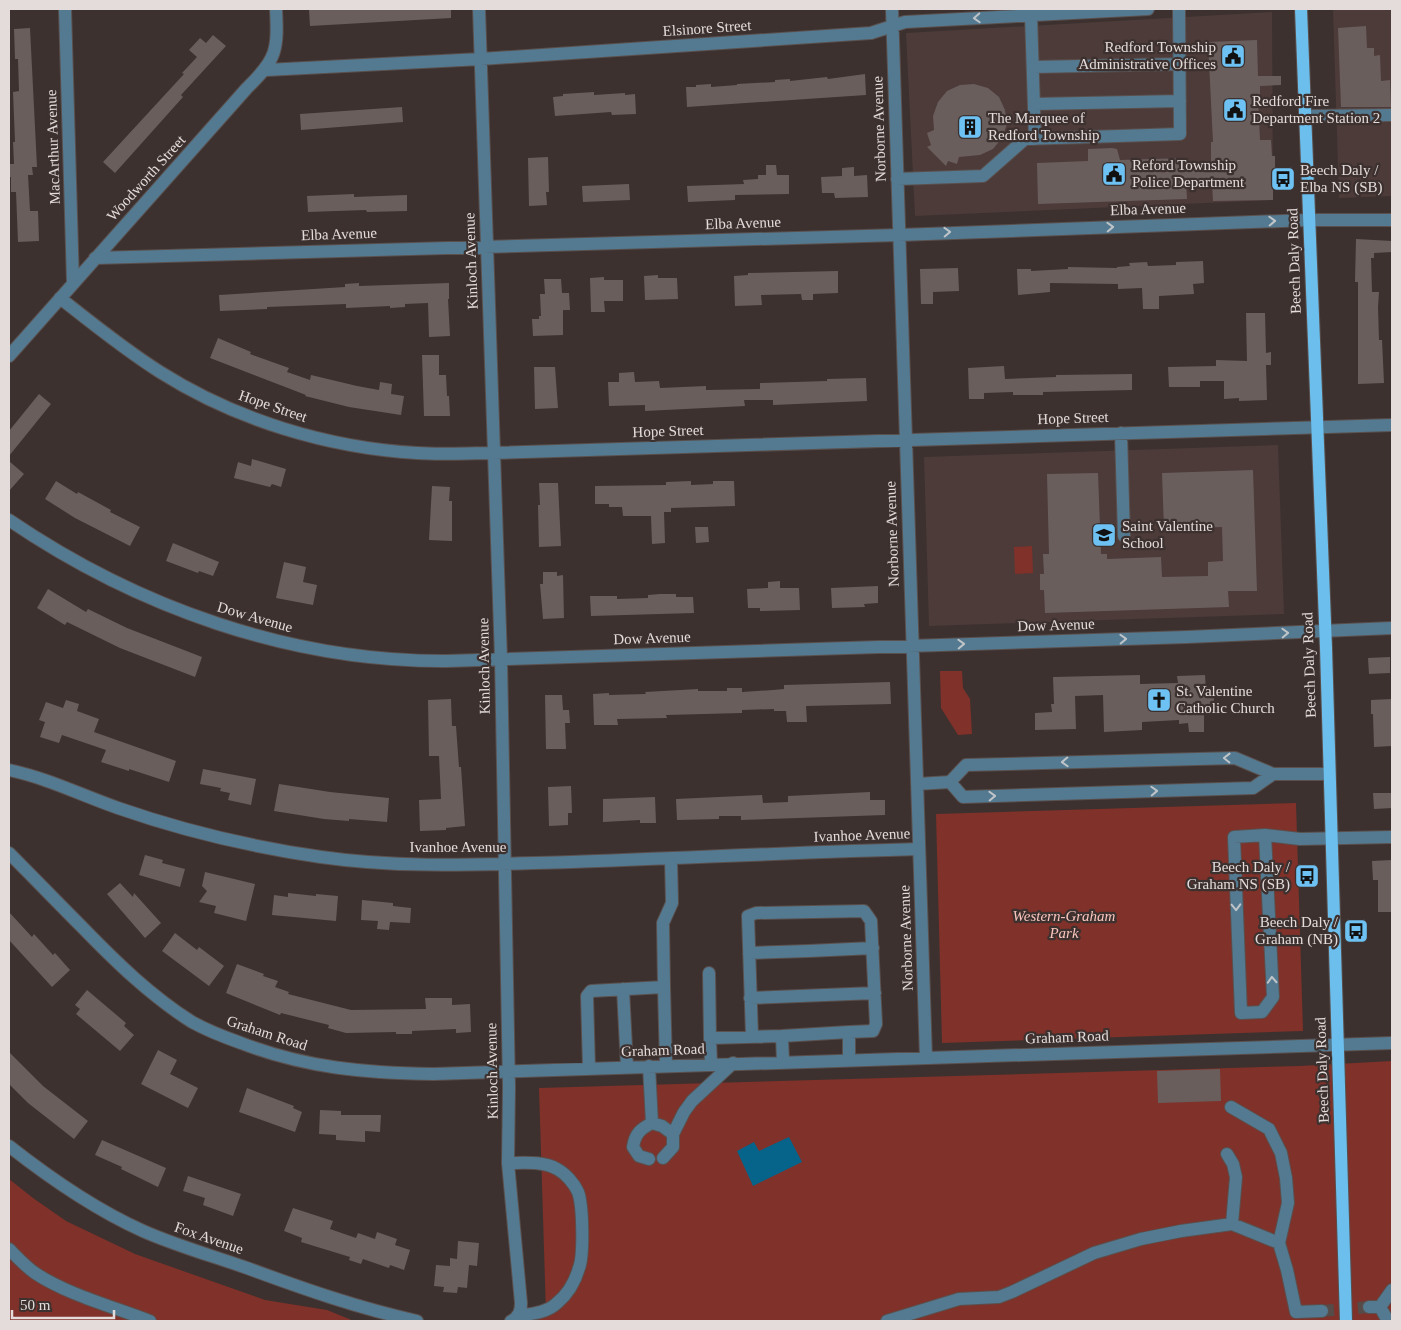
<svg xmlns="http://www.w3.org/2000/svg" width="1401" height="1330" font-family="'Times New Roman',serif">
	<rect width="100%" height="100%" fill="#3c312f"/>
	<path fill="#4c3b39" d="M1333 9H1392V196L1339 198Z
		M1272 12 1273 200 915 216 906 33Z
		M1278 445 1284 614 929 626 924 457Z"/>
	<path fill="#803129" d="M1032 546 1033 573 1015 574 1014 547Z
		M940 671H962L963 688 970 699 972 734 958 735 941 708Z
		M1296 803 1303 1031 942 1043 936 814Z
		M1392 1061V1321H537L546 1313 539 1088 1300 1066Z
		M9 1179 33 1198 66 1221 135 1254 265 1300 327 1310 354 1321H9Z"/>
	<path fill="#06648b" d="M789 1137 802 1162 753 1186 737 1151 754 1142 759 1151Z"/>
	<path fill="#6a5e5c" d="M327 9H451V18L310 26 309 10Z
		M1366 26 1367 48H1374V56L1380 55 1381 81 1390 80 1391 107H1341L1338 28Z
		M30 28 37 167H32L33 175H28L30 211H38L39 241 18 242 16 192H11V177H9V164H14L13 142H15L13 92 19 91 18 59H15L14 29Z
		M213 35 226 46 181 95 183 97 115 173 103 162 184 74 182 73 197 57 189 50 200 38 206 43Z
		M1257 40 1258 76H1281V85L1260 86V98H1258L1260 140H1271L1272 156H1275V183H1273V200L1213 201 1212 182H1186L1187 199 1038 204 1037 163 1088 161V149L1112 148 1117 149 1120 160 1185 158 1186 167H1211V142H1213L1208 42Z
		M865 74 866 95 687 107 686 87H696V85L711 84V87L737 85V84L775 82V80L790 79V81L827 77 828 79Z
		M974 84 988 88 999 97 1005 110 1007 124 1002 138 993 149 980 155 959 157 957 164 948 161 946 166 927 147 931 145 927 133 934 130 933 116 938 102 947 91 960 85Z
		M594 92V95L625 93V95L635 94 636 114 612 115 611 112 555 116 553 97 563 96V94Z
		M402 107 403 122 301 130 300 114Z
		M548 157 549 192H546L547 205 529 206 528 158Z
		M766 165H776L777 175H789V194L735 195V200L688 202 687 186 744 184 743 180 758 179V175H766Z
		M854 167V176L867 175 868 197 835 198 834 193H822L821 177 842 176V168Z
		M629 184 630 200 583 202 582 186Z
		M354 194V197L407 195V211L367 212 366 210 308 212 307 196Z
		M1356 239 1392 241V252L1374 253V258H1371L1372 292H1379L1378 307 1379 340H1382L1384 383 1358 384V282H1355Z
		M1203 261 1204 283 1193 284 1194 294 1159 296V309H1143L1142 288 1118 289V284L1050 283V292L1018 295 1017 269H1031V271L1068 269V267L1117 268V267L1130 266 1129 263 1147 262 1148 266 1176 265V262Z
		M958 268 959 291 933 292V304H921L920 269Z
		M838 271V293L813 294V300H802L801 294 761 295 762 305 735 306 734 276 748 275V273Z
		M658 275V278H677L678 299 645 300 644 276Z
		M604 277V280H623V301H604L605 312H591L590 278Z
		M544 279H561L562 293H569L570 310H563V335L533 336 532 319H539V316H541L540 294H545Z
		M359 283V286L449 283V299H448L450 336 429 337 428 303 405 304V307L390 308V306L346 308V304L267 307V309L220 311 219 295 345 287V284Z
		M1246 313H1265L1266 353 1271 352V365H1266L1267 400 1239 401V398L1224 399V381H1200V387H1169L1168 367 1216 366V360L1247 361Z
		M218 338 251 352 250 354 289 368 287 372 310 380 311 375 357 386 379 390 380 382 392 384 391 394 404 396 401 415 349 407 305 396 306 395 210 358Z
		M422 355H439V375H446L447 396H449L450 416H424Z
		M1004 366 1005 379 1056 377V375L1132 374V390L1043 392V395H1013V392L984 393V399H969L968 368Z
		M534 367H555L558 408 535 409Z
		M634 372 635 382 659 381 660 388 706 386V390L760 389V383L827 381V379L866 378 867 401 773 405V400H744L745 406 645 411V405L609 406 608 382H619V373Z
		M39 394 51 404 9 456V431Z
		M252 459 286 469 281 487 272 484 270 487 234 478 238 462 251 466Z
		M9 461 24 474 9 491Z
		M1253 470 1257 591H1228L1229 607 1045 613 1044 590H1040V574H1044L1043 554H1049L1047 474 1098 473 1101 554H1107V559L1161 557 1162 577 1208 576V562L1223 561 1222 527 1164 529 1162 473Z
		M56 481 77 494 78 492 111 510 110 512 140 527 130 546 75 518 45 499Z
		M691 481V485L713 484V481H734L735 506 671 508V512H664L665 543 652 544 651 516H623L622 507H609V504H595V486L666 485V482Z
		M539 483H558L561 546 539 547 538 505H540Z
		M432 486 450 487 449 501H452V541L429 540Z
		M695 527H708L709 542 696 543Z
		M173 543 219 562 213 576 199 571 198 573 166 561Z
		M284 562 306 567 303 582 317 585 313 605 276 598Z
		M543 572H557V576L563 575 564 618 543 619 540 584H543Z
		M780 581V588H799L800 610 760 611V608H748L747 589 768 588V582Z
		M878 586V603L864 604 865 607 832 608 831 588Z
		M48 589 86 612 88 609 127 628 202 657 195 677 120 648 67 622 65 625 37 608Z
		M660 594H676V597H693L694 613 591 616 590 596H617V599L648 598V595Z
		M1390 657V673L1369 674 1368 658Z
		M1140 675V684L1178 683 1177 676 1205 675 1206 691H1214V709L1204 710V732H1189L1188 723 1179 724V720L1142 722V730L1104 732 1103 695 1075 696 1076 729 1035 730V713L1052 712 1051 704H1054L1053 677Z
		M890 682 891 704 806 706 807 722H787L786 711H774V709L742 710V713L666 715 667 718 617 719 618 725H594L593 694 609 693V695L646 694 645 692 698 689V691H727V688H742V692L773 690 784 689V685Z
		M545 695H562L563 710H569L570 723H565L566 749H546Z
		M451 699 452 726H456L459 767H461L465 826 446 828V830L420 831 419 800 441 799 439 756H429L428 700Z
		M1392 699V746L1374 747 1373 714H1371V700Z
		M66 700 79 704 77 711 99 719 94 732 176 761 169 782 129 769V771L101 762 106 750 62 735 59 743 40 737 45 722 39 720 46 702 63 708Z
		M203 769 256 779 251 805 228 800 230 793 220 791 221 788 200 784Z
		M279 784 330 792 389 798 387 822 349 819V821L324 819 274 811Z
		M571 786 572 813H568V825L549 826 548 787Z
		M870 792V800H885V815L741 820V816H719V819L677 820 676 799 762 795 763 803 788 802V796Z
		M1373 793H1391L1392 808 1374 809Z
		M655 797 656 823H640V820L603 822V799Z
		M145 855 163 860 162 863 185 869 180 887 139 875Z
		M1392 860V912H1378V880H1373L1372 861Z
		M205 872 255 884 246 921 214 913 216 906 199 902 207 891 202 886Z
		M120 883 133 897 134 893 161 923 145 938 107 894Z
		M288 893 316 896V894L338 896 336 921 272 915 274 895 288 897Z
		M362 900 393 903V906L411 908 410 923 390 922 389 930 377 929 378 921 361 920Z
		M9 912 32 937 34 934 53 955 55 953 70 970 52 987 9 940Z
		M175 933 197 950 199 947 224 966 209 986 162 951Z
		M237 964 264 974 263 976 278 981 275 987 289 992 288 994 351 1010 426 1009 425 998H452V1005L470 1004 471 1032 456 1033V1029L412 1031V1034H396V1032L346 1033 328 1028 329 1025 281 1013 280 1015 226 993Z
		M87 990 126 1023 124 1026 134 1035 120 1051 76 1014 80 1009 75 1005Z
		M158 1050 177 1060 170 1074 198 1088 188 1108 141 1084Z
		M9 1052 43 1086 88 1121 74 1139 28 1103 9 1084Z
		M1220 1069 1221 1101 1158 1103 1157 1071Z
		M247 1088 294 1106 293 1108 302 1112 295 1132 239 1112Z
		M320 1110 341 1111V1115H381L380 1132 365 1131V1142L336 1140V1135L319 1134Z
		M102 1140 166 1168 158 1187 121 1169 122 1167 95 1155Z
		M188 1176 241 1194 233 1216 203 1205 205 1198 183 1191Z
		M293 1208 333 1221 330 1229 356 1238 358 1233 375 1239 377 1232 397 1239 395 1245 410 1250 404 1270 390 1265 389 1268 363 1259 361 1264 349 1260 350 1257 301 1242 302 1238 284 1231Z
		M458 1241 479 1243 477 1266 469 1265 467 1288 458 1287 457 1293 443 1292 444 1287 434 1286 436 1265 450 1266V1258L457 1259Z"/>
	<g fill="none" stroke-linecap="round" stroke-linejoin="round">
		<path stroke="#554b49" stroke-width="12" stroke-dasharray="12 6" stroke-linecap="butt" d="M1322 1311 1369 1307"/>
		<defs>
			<path id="minor" d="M65 9 73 283
				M479 9 501 659 509 1087 508 1163 521 1303C521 1311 519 1318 511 1321
				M892 9 926 1058
				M1031 15 1035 139
				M1033 67 1180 64
				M266 70 481 59 871 33 905 22 1148 9
				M1034 104 1180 101
				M1305 116 1392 115
				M897 179 983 176 1025 139 1180 134 1179 9
				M95 258 899 235 1308 220H1392
				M60 298C93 324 125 350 160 372 236 420 328 448 417 453 442 455 468 453 493 453L1392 425
				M9 356 247 88C277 59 278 50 276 9
				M1121 433 1124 536
				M9 520C137 607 290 662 447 661L1187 637 1392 628
				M9 770C47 778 81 795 118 808 184 831 252 847 321 857 404 869 488 864 571 862 687 858 803 852 919 849
				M950 782 963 797 1253 788 1273 774
				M917 784 950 782 966 765 1235 758 1273 774H1329
				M1265 835 1273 997 1262 1012 1241 1013 1234 837 1265 835 1300 839 1392 837
				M9 853C34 878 58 903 83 928 117 963 151 996 192 1022 208 1031 224 1037 241 1043 306 1068 365 1073 434 1074L1392 1043
				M749 953 808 951 873 948
				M709 973 710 1038
				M664 987 663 923 672 903 671 859
				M623 989 627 1067
				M750 998 875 993
				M752 1036 748 916 756 913 864 911 871 921 876 1024 873 1031 849 1032V1060
				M782 1036 849 1032
				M711 1064 710 1038 782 1036 783 1062
				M649 1066 652 1123
				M589 1068 587 996 591 991 664 987 666 1066
				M1231 1107 1269 1129 1281 1153 1286 1178 1288 1203 1279 1243
				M673 1134 684 1112 692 1101 733 1063
				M9 1146C51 1179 94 1209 143 1231 177 1246 213 1256 247 1268 304 1289 358 1308 417 1321
				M1227 1154 1233 1164 1236 1177 1232 1224
				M649 1159 639 1156 633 1147C635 1134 640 1129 652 1123L662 1126 673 1134V1147L663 1158
				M508 1163C524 1163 543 1161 557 1169 565 1173 574 1183 578 1192 583 1205 584 1255 579 1268 575 1282 568 1294 557 1303 547 1313 530 1314 517 1316
				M9 1249C17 1257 25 1266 35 1273 66 1294 114 1307 150 1321
				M1369 1307H1380L1392 1290
				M1380 1307 1388 1321
				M887 1321 959 1299 999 1297 1012 1292 1094 1253 1141 1239 1181 1231 1232 1224 1279 1243 1287 1270 1296 1312 1322 1311"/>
			<path id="major" d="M1301 9 1326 648 1346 1321"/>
		</defs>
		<use href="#minor" stroke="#5a504e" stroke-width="14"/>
		<use href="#major" stroke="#5a504e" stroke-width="14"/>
		<use href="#minor" stroke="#547a91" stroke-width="12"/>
		<use href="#major" stroke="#6cbfed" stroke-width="12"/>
	</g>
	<defs><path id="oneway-chevron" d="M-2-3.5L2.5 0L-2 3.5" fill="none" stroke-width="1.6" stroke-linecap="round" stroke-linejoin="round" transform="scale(1.25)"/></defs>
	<g stroke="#bfc4c8">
		<use href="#oneway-chevron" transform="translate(977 18) rotate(177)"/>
		<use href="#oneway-chevron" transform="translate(1272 221) rotate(-2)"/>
		<use href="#oneway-chevron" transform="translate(1110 227) rotate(-2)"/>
		<use href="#oneway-chevron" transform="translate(947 232) rotate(-2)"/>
		<use href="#oneway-chevron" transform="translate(1285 633) rotate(-2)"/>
		<use href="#oneway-chevron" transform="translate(1123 639) rotate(-2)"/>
		<use href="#oneway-chevron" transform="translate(961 644) rotate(-2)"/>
		<use href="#oneway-chevron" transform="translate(1227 758) rotate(-179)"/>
		<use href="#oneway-chevron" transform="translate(1065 762) rotate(178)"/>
		<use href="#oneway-chevron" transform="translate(1154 791) rotate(-2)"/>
		<use href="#oneway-chevron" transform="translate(992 796) rotate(-2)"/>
		<use href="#oneway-chevron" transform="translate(1236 907) rotate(88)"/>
		<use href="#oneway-chevron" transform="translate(1272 980) rotate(-93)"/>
	</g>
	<defs>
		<symbol id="civic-square" viewBox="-11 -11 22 22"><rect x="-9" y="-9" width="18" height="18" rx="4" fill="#6dc2f3" stroke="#3c312f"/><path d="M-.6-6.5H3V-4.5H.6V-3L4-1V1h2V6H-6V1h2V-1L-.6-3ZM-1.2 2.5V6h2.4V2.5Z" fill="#111"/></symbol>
		<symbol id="building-square" viewBox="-11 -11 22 22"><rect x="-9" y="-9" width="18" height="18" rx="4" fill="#6dc2f3" stroke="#3c312f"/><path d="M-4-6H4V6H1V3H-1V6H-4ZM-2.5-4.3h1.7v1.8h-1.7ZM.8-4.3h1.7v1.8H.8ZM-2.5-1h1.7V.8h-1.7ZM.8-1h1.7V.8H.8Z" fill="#111"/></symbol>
		<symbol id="bus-square" viewBox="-11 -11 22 22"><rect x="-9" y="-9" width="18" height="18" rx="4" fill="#6dc2f3" stroke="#3c312f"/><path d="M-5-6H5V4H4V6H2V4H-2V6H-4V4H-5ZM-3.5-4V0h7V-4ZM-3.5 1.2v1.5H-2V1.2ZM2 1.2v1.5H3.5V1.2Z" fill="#111"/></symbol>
		<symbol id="school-square" viewBox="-11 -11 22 22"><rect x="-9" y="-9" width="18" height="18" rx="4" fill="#6dc2f3" stroke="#3c312f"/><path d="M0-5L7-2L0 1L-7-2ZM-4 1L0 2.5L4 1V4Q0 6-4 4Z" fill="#111"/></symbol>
		<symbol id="church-square" viewBox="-11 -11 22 22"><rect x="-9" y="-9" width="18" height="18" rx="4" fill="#6dc2f3" stroke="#3c312f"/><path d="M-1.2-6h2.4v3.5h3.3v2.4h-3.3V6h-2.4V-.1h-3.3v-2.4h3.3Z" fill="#111"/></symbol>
	</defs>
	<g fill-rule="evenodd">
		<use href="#civic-square" x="1219" y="42" width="28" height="28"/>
		<use href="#civic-square" x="1221" y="96" width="28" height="28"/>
		<use href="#building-square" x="956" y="113" width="28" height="28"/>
		<use href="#civic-square" x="1100" y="160" width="28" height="28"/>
		<use href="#bus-square" x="1269" y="165" width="28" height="28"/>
		<use href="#school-square" x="1090" y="521" width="28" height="28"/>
		<use href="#church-square" x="1145" y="686" width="28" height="28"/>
		<use href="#bus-square" x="1293" y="862" width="28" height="28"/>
		<use href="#bus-square" x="1342" y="917" width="28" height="28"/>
	</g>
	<g text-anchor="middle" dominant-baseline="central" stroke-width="4.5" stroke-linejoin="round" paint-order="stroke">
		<g font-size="15" fill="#e3dcdb" stroke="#3c312f">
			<text transform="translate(707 28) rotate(-4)">Elsinore Street</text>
			<text transform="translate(879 129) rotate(-92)">Norborne Avenue</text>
			<text transform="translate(53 147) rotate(-92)">MacArthur Avenue</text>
			<text transform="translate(146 178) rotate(-48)">Woodworth Street</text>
			<text transform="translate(1148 209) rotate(-2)">Elba Avenue</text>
			<text transform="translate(743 223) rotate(-2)">Elba Avenue</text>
			<text transform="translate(339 234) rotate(-2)">Elba Avenue</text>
			<text transform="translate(471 261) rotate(-92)">Kinloch Avenue</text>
			<text transform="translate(1294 261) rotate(-92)">Beech Daly Road</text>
			<text transform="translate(273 406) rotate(19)">Hope Street</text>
			<text transform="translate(1073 418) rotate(-2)">Hope Street</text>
			<text transform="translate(668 431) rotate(-2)">Hope Street</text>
			<text transform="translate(892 534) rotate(-92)">Norborne Avenue</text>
			<text transform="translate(255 617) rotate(16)">Dow Avenue</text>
			<text transform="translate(1056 625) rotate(-2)">Dow Avenue</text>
			<text transform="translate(652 638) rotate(-2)">Dow Avenue</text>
			<text transform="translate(1309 665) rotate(-92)">Beech Daly Road</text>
			<text transform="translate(484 666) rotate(-91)">Kinloch Avenue</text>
			<text transform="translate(862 835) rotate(-2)">Ivanhoe Avenue</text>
			<text x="458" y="847">Ivanhoe Avenue</text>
			<text transform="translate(906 938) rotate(-92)">Norborne Avenue</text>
			<text transform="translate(267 1033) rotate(18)">Graham Road</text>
			<text transform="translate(1067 1037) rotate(-2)">Graham Road</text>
			<text transform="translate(663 1050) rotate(-2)">Graham Road</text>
			<text transform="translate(1322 1070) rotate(-92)">Beech Daly Road</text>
			<text transform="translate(492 1071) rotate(-91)">Kinloch Avenue</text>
			<text transform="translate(209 1238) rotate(19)">Fox Avenue</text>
		</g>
		<g font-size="15" fill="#e3dcdb" stroke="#3c312f" text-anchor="start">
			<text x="1216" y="47" text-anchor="end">Redford Township<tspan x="1216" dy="17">Administrative Offices</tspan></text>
			<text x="1252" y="101">Redford Fire<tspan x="1252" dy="17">Department Station 2</tspan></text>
			<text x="988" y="118">The Marquee of<tspan x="988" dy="17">Redford Township</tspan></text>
			<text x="1132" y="165">Reford Township<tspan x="1132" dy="17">Police Department</tspan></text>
			<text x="1300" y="170">Beech Daly /<tspan x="1300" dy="17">Elba NS (SB)</tspan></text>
			<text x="1122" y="526">Saint Valentine<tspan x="1122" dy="17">School</tspan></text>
			<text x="1176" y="691">St. Valentine<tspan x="1176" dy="17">Catholic Church</tspan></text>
			<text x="1290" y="867" text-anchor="end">Beech Daly /<tspan x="1290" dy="17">Graham NS (SB)</tspan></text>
			<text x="1338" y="922" text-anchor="end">Beech Daly /<tspan x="1338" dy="17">Graham (NB)</tspan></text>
		</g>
		<g font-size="15" font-style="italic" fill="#fbc6be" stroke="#3c312f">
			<text x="1064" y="916">Western-Graham<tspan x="1064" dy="17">Park</tspan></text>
		</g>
	</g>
	<rect width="1401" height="1330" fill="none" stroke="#e3dcdb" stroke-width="20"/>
	<path d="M12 1310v8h102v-8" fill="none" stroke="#e3dcdb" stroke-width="2.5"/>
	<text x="20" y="1310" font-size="15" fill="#e3dcdb" stroke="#3c312f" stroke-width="4" paint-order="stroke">50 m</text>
</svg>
